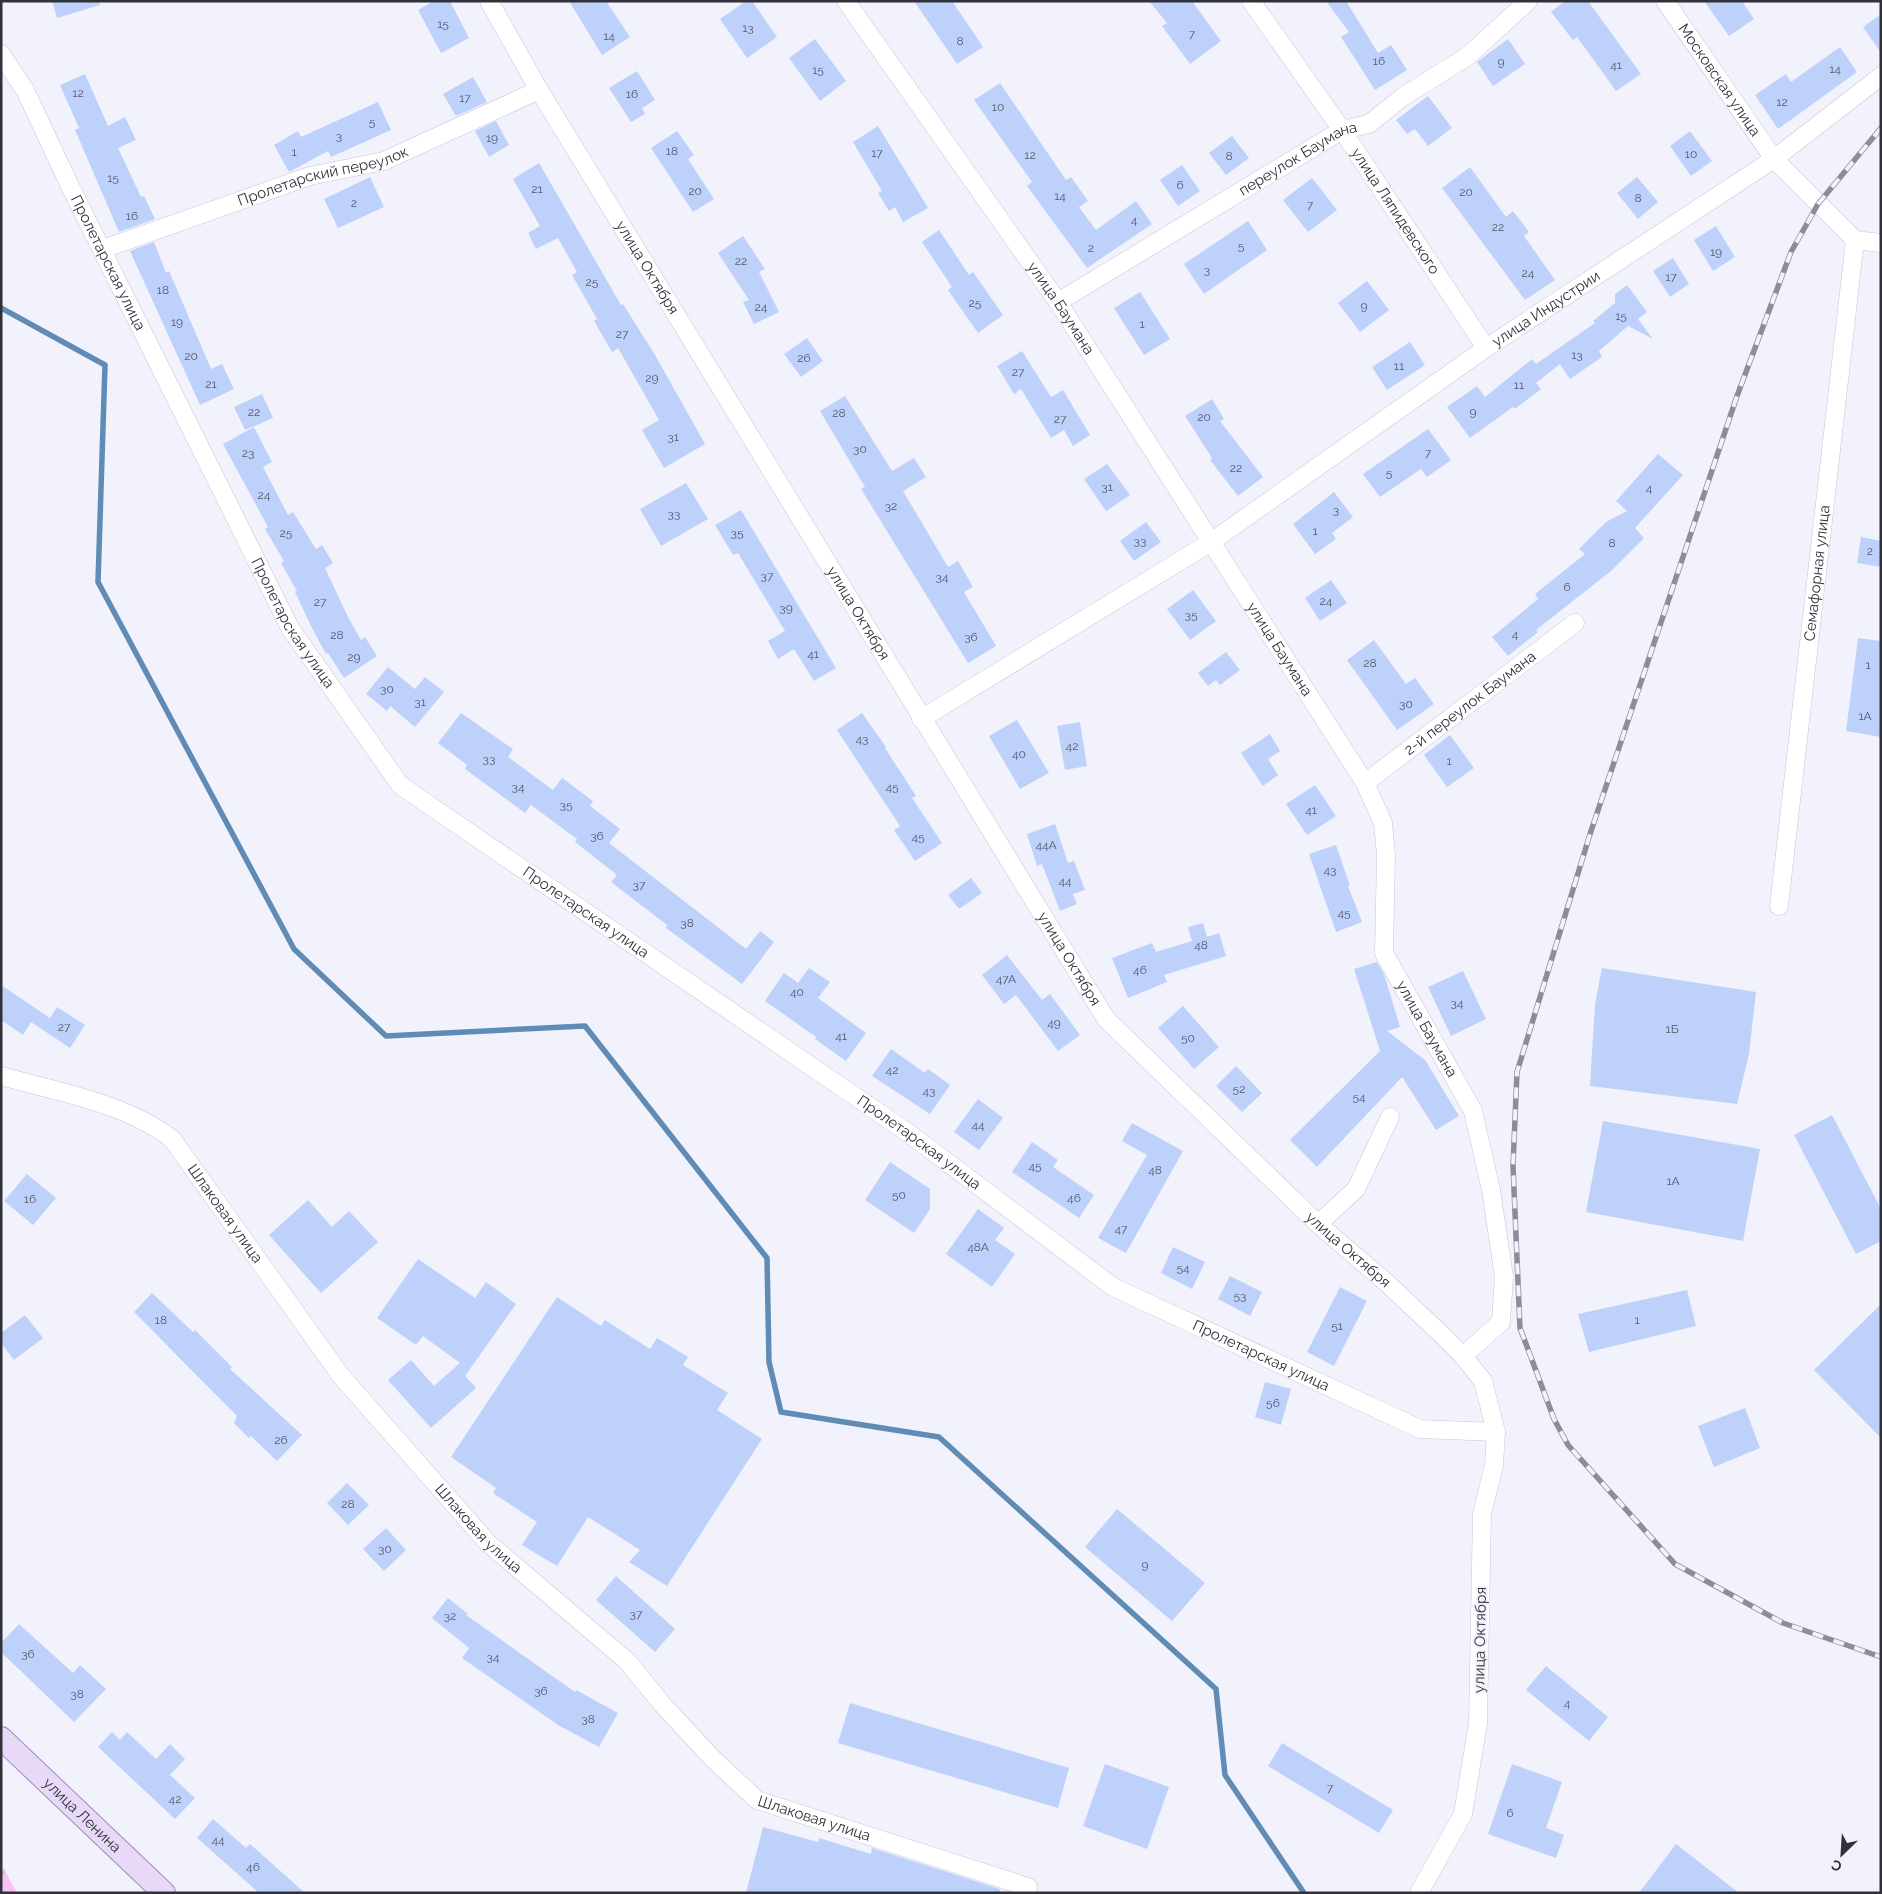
<svg xmlns="http://www.w3.org/2000/svg" width="1882" height="1894" font-family="Raleway,sans-serif">
	<defs>
		<pattern id="forest-crowns" width="20" height="18" patternUnits="userSpaceOnUse" patternTransform="scale(1.25)"><rect width="20" height="18" fill="#f9c2f9"/><path d="M2 6a3 3 0 1 1 6 0M12 15a3 3 0 1 1 6 0" fill="none" stroke="#d6a7d6"/></pattern>
	</defs>
	<rect width="100%" height="100%" fill="#f2f2fd"/>
	<path fill="url(#forest-crowns)" d="M1 1867 4 1869 17 1893H1Z"/>
	<g fill="none" stroke-linecap="round" stroke-linejoin="round">
		<path stroke="#608bb4" stroke-width="5.5" d="M1 308 105 365 98 582 294 949 386 1036 585 1026 767 1258 769 1362 781 1412 939 1437 1216 1689 1225 1775 1304 1893"/>
	</g>
	<path fill="#bed1fa" d="M52 1H99L100 5 57 18Z
		M434 1H450L469 38 441 53 418 10Z
		M569 1H606L630 37 602 55Z
		M746 1H752L777 37 747 58 720 19Z
		M914 1H952L983 47 957 64Z
		M1149 1H1192L1221 41 1190 64 1162 26 1167 23Z
		M1326 1H1346L1378 53 1391 45 1407 70 1375 90 1341 37 1349 32Z
		M1565 1H1588L1641 74 1616 91 1577 37 1573 40 1551 12Z
		M1704 1H1742L1754 19 1729 36Z
		M1881 14V53L1863 27Z
		M815 39 846 81 820 101 789 58Z
		M1508 39 1525 64 1493 86 1477 62Z
		M1840 47 1857 72 1778 129 1755 95 1786 74 1791 82Z
		M637 71 655 100 642 108 645 114 631 122 609 88Z
		M85 74 108 126 125 117 136 140 118 148 141 197 144 196 155 219 119 232 75 130 79 128 60 85Z
		M473 77 487 102 456 116 443 94Z
		M1000 83 1066 180 1071 177 1088 201 1079 207 1096 230 1136 201 1152 224 1087 268 1027 186 1032 182 974 100Z
		M1428 96 1452 128 1428 146 1415 129 1407 134 1396 120Z
		M378 102 391 130 331 157 328 151 289 172 274 145 298 131 301 137Z
		M496 121 509 145 489 157 475 131Z
		M878 126 928 208 903 222 895 207 889 211 878 193 882 191 853 142Z
		M677 131 694 155 688 159 714 199 693 212 651 148Z
		M1690 131 1712 161 1691 176 1670 146Z
		M1232 136 1249 158 1226 175 1209 153Z
		M539 163 621 305 623 304 655 355 705 444 664 468 642 430 659 420 618 348 612 352 594 321 597 319 572 275 577 272 558 238 536 249 528 233 540 226 513 179Z
		M1182 165 1200 191 1178 206 1160 180Z
		M1470 167 1506 217 1513 211 1529 232 1524 236 1555 280 1525 300 1442 188Z
		M370 177 384 207 338 228 324 199Z
		M1637 177 1658 202 1638 219 1617 193Z
		M1312 178 1337 210 1308 232 1283 200Z
		M1248 221 1267 250 1204 294 1184 264Z
		M1716 226 1735 257 1713 271 1694 240Z
		M939 230 969 275 973 272 1003 315 978 333 948 290 952 287 922 242Z
		M743 236 765 269 759 272 779 312 754 324 743 302 749 300 718 253Z
		M154 242 166 273 169 271 211 369 222 364 234 389 200 405 130 251Z
		M1673 258 1689 284 1670 297 1653 271Z
		M1367 281 1389 310 1360 332 1338 303Z
		M1627 285 1647 312 1638 319 1653 339 1628 326 1599 351 1602 357 1570 379 1560 364 1536 383 1541 389 1515 409 1513 407 1470 438 1447 407 1477 386 1485 397 1532 359 1536 364 1595 323 1593 321 1615 303V294Z
		M1140 292 1170 339 1144 355 1114 308Z
		M807 338 823 361 801 377 784 354Z
		M1410 342 1425 365 1387 390 1372 367Z
		M1022 351 1051 397 1063 390 1090 435 1073 446 1064 430 1051 438 1021 389 1014 394 997 366Z
		M262 394 273 418 245 430 234 407Z
		M845 396 892 471 914 458 926 477 903 491 948 567 958 561 973 587 964 592 996 646 968 663 861 489 865 487 820 411Z
		M1212 399 1224 419 1220 421 1263 477 1238 496 1210 460 1212 458 1185 416Z
		M254 427 272 462 263 467 288 515 293 512 316 549 322 545 333 563 325 568 348 617 361 640 365 637 377 656 344 678 328 653 326 654 312 628 295 592 297 591 281 563 284 561 265 529 268 527 223 444Z
		M1428 429 1451 460 1427 477 1421 469 1380 497 1363 474Z
		M1658 454 1683 475 1635 528 1644 538 1611 571 1536 630 1538 632 1508 656 1492 637 1538 599 1535 594 1585 554 1579 549 1606 522 1627 511 1616 501Z
		M1107 464 1130 495 1106 511 1084 479Z
		M686 483 708 519 661 546 640 509Z
		M1334 492 1353 517 1332 533 1336 539 1315 554 1293 524Z
		M741 510 836 668 814 681 794 649 778 659 768 641 785 631 738 553 733 555 715 525Z
		M1146 522 1161 542 1134 561 1120 541Z
		M1861 537 1881 541V567L1857 563Z
		M1331 580 1347 603 1320 621 1305 598Z
		M1193 590 1216 621 1190 640 1167 609Z
		M1858 638 1881 641V737L1846 731Z
		M1374 640 1406 684 1415 678 1434 704 1397 730 1347 660Z
		M1226 652 1240 670 1220 685 1216 680 1208 686 1198 673Z
		M388 667 415 689 425 677 444 692 415 727 390 706 387 711 366 694Z
		M461 713 513 749 508 757 553 790 562 778 593 801 590 806 620 829 609 843 746 949 760 931 774 942 742 984 666 928 667 925 611 882 617 875 575 842 577 839 531 805 525 813 465 769 467 765 438 743Z
		M862 713 886 747 885 748 916 796 912 798 942 843 915 861 894 830 900 826 837 730Z
		M1017 720 1049 773 1020 789 989 736Z
		M1080 722 1087 766 1065 770 1057 726Z
		M1270 734 1280 751 1268 759 1278 775 1263 786 1241 753Z
		M1450 735 1474 768 1447 787 1424 755Z
		M1315 785 1336 816 1307 835 1286 804Z
		M1055 824 1068 863 1074 861 1085 890 1073 894 1077 904 1060 911 1042 864 1037 866 1027 834Z
		M1336 845 1350 886H1348L1362 922 1336 932 1309 854Z
		M971 878 982 893 959 909 948 895Z
		M1203 923 1207 937 1219 933 1226 956 1164 975 1167 982 1128 998 1112 958 1152 943 1156 952 1192 941 1188 927Z
		M1007 955 1042 1000 1050 994 1080 1035 1058 1051 1016 995 1004 1004 982 975Z
		M1377 962 1384 974 1400 1027 1387 1031 1425 1060 1459 1116 1436 1130 1402 1077 1317 1167 1290 1140 1380 1051 1354 969Z
		M809 968 830 982 818 998 866 1033 846 1061 815 1039 816 1037 765 1001 784 973 798 983Z
		M1602 968 1756 992 1749 1054 1737 1104 1590 1086 1595 1004Z
		M1463 971 1486 1019 1451 1036 1428 987Z
		M1 985 50 1018 57 1007 85 1025 70 1048 31 1022 23 1035 1 1020Z
		M1183 1006 1219 1047 1194 1069 1158 1028Z
		M891 1049 925 1073 928 1069 950 1085 930 1114 872 1076Z
		M1236 1066 1262 1093 1242 1112 1216 1086Z
		M978 1099 1003 1118 979 1150 954 1132Z
		M1832 1115 1881 1209V1241L1856 1254 1794 1135Z
		M1603 1121 1760 1149 1743 1241 1586 1212Z
		M1132 1123 1183 1151 1126 1253 1098 1238 1147 1155 1122 1141Z
		M1032 1142 1058 1160 1053 1167 1094 1195 1079 1218 1012 1172Z
		M890 1162 930 1189V1209L914 1233 865 1200Z
		M27 1174 56 1198 33 1225 4 1201Z
		M308 1200 332 1227 349 1211 378 1242 321 1293 269 1235Z
		M978 1209 1004 1228 995 1240 1015 1254 992 1287 946 1254Z
		M1173 1247 1205 1262 1192 1289 1161 1273Z
		M418 1259 475 1298 486 1282 516 1304 465 1376 476 1388 431 1428 388 1380 411 1360 434 1386 460 1363 423 1336 416 1345 377 1318Z
		M1230 1276 1262 1292 1250 1316 1218 1299Z
		M1340 1287 1367 1301 1334 1366 1307 1352Z
		M1687 1290 1696 1326 1589 1352 1578 1314Z
		M152 1293 193 1332 195 1330 232 1367 230 1369 302 1435 277 1461 251 1436 249 1438 234 1423 237 1416 134 1312Z
		M557 1297 601 1326 605 1320 650 1349 657 1338 688 1357 683 1365 728 1393 717 1410 762 1439 667 1586 629 1562 640 1550 588 1517 557 1566 522 1545 537 1522 493 1493 496 1488 451 1457Z
		M1881 1304V1438L1814 1370Z
		M25 1315 43 1338 14 1360 1 1343V1333Z
		M1265 1382 1291 1389 1281 1425 1255 1417Z
		M1745 1408 1760 1448 1714 1467 1698 1426Z
		M347 1483 369 1505 348 1525 327 1503Z
		M1117 1509 1205 1583 1172 1621 1085 1547Z
		M386 1528 406 1550 384 1571 363 1549Z
		M616 1576 675 1629 655 1652 596 1600Z
		M448 1598 468 1614 466 1615 575 1692 576 1690 618 1713 599 1747 558 1725 462 1658 469 1648 432 1618Z
		M19 1624 73 1673 80 1665 106 1689 74 1722 1 1652V1643Z
		M1546 1666 1608 1717 1589 1741 1526 1690Z
		M850 1703 1069 1768 1058 1808 838 1743Z
		M112 1732 120 1740 127 1732 156 1759 170 1744 185 1759 170 1775 195 1798 175 1819 98 1747Z
		M1282 1743 1393 1810 1379 1833 1268 1766Z
		M1105 1764 1169 1787 1147 1849 1083 1826Z
		M1512 1764 1562 1782 1546 1828 1564 1835 1556 1858 1488 1834Z
		M213 1819 246 1848 250 1844 305 1893H259L197 1838Z
		M763 1827 818 1842 819 1838 871 1854 872 1848 1000 1889V1893H746Z
		M1676 1844 1739 1893H1639Z"/>
	<g fill="none" stroke-linecap="round" stroke-linejoin="round">
		<defs>
			<g id="minor">
				<path id="s1" d="M489 1 539 90 1106 1019 1318 1224 1389 1285 1443 1336 1463 1356 1483 1381 1496 1432 1494 1465 1482 1514 1478 1723 1463 1814 1419 1893"/>
				<path id="s2" d="M846 1 1058 302 1365 783 1383 823 1386 855 1384 953 1473 1111 1491 1190 1504 1277 1501 1322 1463 1356"/>
				<path id="s3" d="M1251 1 1342 130 1486 348"/>
				<path id="s4" d="M1665 1 1774 159 1855 240 1881 243"/>
				<path id="s5" d="M1 54 25 90 69 184 290 628 400 785 907 1132 1113 1287 1420 1429 1496 1432"/>
				<path id="s6" d="M103 249 310 176 384 161 539 90"/>
				<path id="s7" d="M1058 302 1342 130 1369 124 1404 96 1468 56 1528 1"/>
				<path id="s8" d="M921 719 1211 542 1486 348 1774 159 1881 76"/>
				<path id="s9" d="M1365 783 1575 623"/>
				<path id="s10" d="M1779 906 1855 240"/>
				<path id="s11" d="M1 1076C58 1092 125 1103 172 1139L341 1376 488 1543 627 1661 662 1704 713 1759 757 1800 1028 1887 1026 1893"/>
				<path d="M1318 1224 1356 1189 1390 1117"/>
			</g>
			<g id="major">
				<path id="s12" d="M1 1738 164 1893"/>
			</g>
		</defs>
		<use href="#minor" stroke="#c5c5de" stroke-width="19"/>
		<use href="#major" stroke="#9d8eb2" stroke-width="24"/>
		<use href="#minor" stroke="#fff" stroke-width="18"/>
		<use href="#major" stroke="#e7d9f7" stroke-width="22"/>
		<defs>
			<path id="rail" d="M1881 128 1818 204 1791 252 1737 396 1591 831 1517 1072 1513 1166 1520 1328 1554 1419 1568 1445 1675 1564 1783 1623 1881 1657"/>
		</defs>
		<use href="#rail" stroke="#8d8d97" stroke-width="5.5"/>
		<use href="#rail" stroke="#f2f2fd" stroke-width="4" stroke-dasharray="11" stroke-linecap="butt"/>
	</g>
	<g text-anchor="middle" dominant-baseline="central" stroke-width="4" stroke-linejoin="round" paint-order="stroke">
		<g font-size="12" fill="#54596a">
			<text x="443" y="24">15</text>
			<text x="748" y="28">13</text>
			<text x="1192" y="34">7</text>
			<text x="609" y="36">14</text>
			<text x="960" y="41">8</text>
			<text x="1379" y="61">16</text>
			<text x="1501" y="62">9</text>
			<text x="1616" y="65">41</text>
			<text x="1835" y="69">14</text>
			<text x="818" y="70">15</text>
			<text x="78" y="93">12</text>
			<text x="632" y="94">16</text>
			<text x="465" y="98">17</text>
			<text x="1782" y="102">12</text>
			<text x="998" y="107">10</text>
			<text x="372" y="122">5</text>
			<text x="339" y="136">3</text>
			<text x="492" y="138">19</text>
			<text x="672" y="151">18</text>
			<text x="294" y="152">1</text>
			<text x="877" y="153">17</text>
			<text x="1691" y="154">10</text>
			<text x="1030" y="155">12</text>
			<text x="1229" y="156">8</text>
			<text x="113" y="178">15</text>
			<text x="1180" y="185">6</text>
			<text x="537" y="189">21</text>
			<text x="695" y="191">20</text>
			<text x="1466" y="192">20</text>
			<text x="1060" y="196">14</text>
			<text x="1638" y="198">8</text>
			<text x="354" y="203">2</text>
			<text x="1310" y="205">7</text>
			<text x="132" y="216">16</text>
			<text x="1134" y="220">4</text>
			<text x="1498" y="227">22</text>
			<text x="1241" y="246">5</text>
			<text x="1091" y="248">2</text>
			<text x="1716" y="252">19</text>
			<text x="741" y="261">22</text>
			<text x="1207" y="270">3</text>
			<text x="1528" y="273">24</text>
			<text x="1671" y="277">17</text>
			<text x="592" y="282">25</text>
			<text x="163" y="290">18</text>
			<text x="975" y="303">25</text>
			<text x="1364" y="306">9</text>
			<text x="761" y="307">24</text>
			<text x="1621" y="316">15</text>
			<text x="177" y="322">19</text>
			<text x="1142" y="324">1</text>
			<text x="622" y="334">27</text>
			<text x="1577" y="355">13</text>
			<text x="191" y="356">20</text>
			<text x="804" y="358">26</text>
			<text x="1399" y="366">11</text>
			<text x="1018" y="372">27</text>
			<text x="652" y="378">29</text>
			<text x="211" y="384">21</text>
			<text x="1519" y="385">11</text>
			<text x="254" y="412">22</text>
			<text x="1473" y="412">9</text>
			<text x="839" y="413">28</text>
			<text x="1204" y="417">20</text>
			<text x="1060" y="419">27</text>
			<text x="673" y="437">31</text>
			<text x="860" y="449">30</text>
			<text x="248" y="453">23</text>
			<text x="1428" y="453">7</text>
			<text x="1236" y="468">22</text>
			<text x="1389" y="473">5</text>
			<text x="1107" y="487">31</text>
			<text x="1649" y="488">4</text>
			<text x="264" y="495">24</text>
			<text x="891" y="506">32</text>
			<text x="1336" y="510">3</text>
			<text x="674" y="514">33</text>
			<text x="1315" y="531">1</text>
			<text x="286" y="533">25</text>
			<text x="737" y="533">35</text>
			<text x="1140" y="541">33</text>
			<text x="1612" y="543">8</text>
			<text x="1870" y="551">2</text>
			<text x="767" y="576">37</text>
			<text x="942" y="577">34</text>
			<text x="1567" y="587">6</text>
			<text x="1326" y="601">24</text>
			<text x="320" y="602">27</text>
			<text x="786" y="608">39</text>
			<text x="1191" y="615">35</text>
			<text x="1515" y="634">4</text>
			<text x="337" y="635">28</text>
			<text x="971" y="637">36</text>
			<text x="813" y="654">41</text>
			<text x="354" y="657">29</text>
			<text x="1370" y="663">28</text>
			<text x="1868" y="665">1</text>
			<text x="387" y="689">30</text>
			<text x="420" y="702">31</text>
			<text x="1406" y="704">30</text>
			<text x="1865" y="716">1А</text>
			<text x="862" y="739">43</text>
			<text x="1072" y="746">42</text>
			<text x="1019" y="754">40</text>
			<text x="489" y="759">33</text>
			<text x="1449" y="761">1</text>
			<text x="518" y="787">34</text>
			<text x="892" y="787">45</text>
			<text x="566" y="805">35</text>
			<text x="1311" y="810">41</text>
			<text x="597" y="836">36</text>
			<text x="918" y="837">45</text>
			<text x="1046" y="845">44А</text>
			<text x="1330" y="870">43</text>
			<text x="1065" y="881">44</text>
			<text x="639" y="885">37</text>
			<text x="1344" y="913">45</text>
			<text x="687" y="923">38</text>
			<text x="1201" y="945">48</text>
			<text x="1140" y="970">46</text>
			<text x="1006" y="979">47А</text>
			<text x="797" y="992">40</text>
			<text x="1457" y="1003">34</text>
			<text x="1054" y="1023">49</text>
			<text x="64" y="1027">27</text>
			<text x="1672" y="1029">1Б</text>
			<text x="841" y="1036">41</text>
			<text x="1188" y="1038">50</text>
			<text x="892" y="1070">42</text>
			<text x="1239" y="1089">52</text>
			<text x="929" y="1091">43</text>
			<text x="1359" y="1097">54</text>
			<text x="978" y="1125">44</text>
			<text x="1035" y="1166">45</text>
			<text x="1155" y="1170">48</text>
			<text x="1673" y="1181">1А</text>
			<text x="899" y="1195">50</text>
			<text x="1074" y="1198">46</text>
			<text x="30" y="1199">16</text>
			<text x="1121" y="1229">47</text>
			<text x="978" y="1247">48А</text>
			<text x="1183" y="1268">54</text>
			<text x="1240" y="1296">53</text>
			<text x="161" y="1320">18</text>
			<text x="1637" y="1320">1</text>
			<text x="1337" y="1326">51</text>
			<text x="1273" y="1403">56</text>
			<text x="281" y="1440">26</text>
			<text x="348" y="1504">28</text>
			<text x="385" y="1549">30</text>
			<text x="1145" y="1565">9</text>
			<text x="636" y="1614">37</text>
			<text x="450" y="1616">32</text>
			<text x="28" y="1654">36</text>
			<text x="493" y="1657">34</text>
			<text x="541" y="1691">36</text>
			<text x="77" y="1694">38</text>
			<text x="1567" y="1703">4</text>
			<text x="588" y="1719">38</text>
			<text x="1330" y="1788">7</text>
			<text x="175" y="1799">42</text>
			<text x="1510" y="1813">6</text>
			<text x="218" y="1840">44</text>
			<text x="253" y="1867">46</text>
		</g>
		<g font-size="15" fill="#31313a" stroke="#f2f2fd">
			<text stroke="none"><textPath href="#s4" startOffset="96">Московская улица</textPath></text>
			<text stroke="none"><textPath href="#s7" startOffset="280">переулок Баумана</textPath></text>
			<text stroke="none"><textPath href="#s6" startOffset="232">Пролетарский переулок</textPath></text>
			<text stroke="none"><textPath href="#s3" startOffset="255">улица Ляпидевского</textPath></text>
			<text stroke="none"><textPath href="#s5" startOffset="235">Пролетарская улица</textPath></text>
			<text stroke="none"><textPath href="#s1" startOffset="310">улица Октября</textPath></text>
			<text stroke="none"><textPath href="#s2" startOffset="375">улица Баумана</textPath></text>
			<text stroke="none"><textPath href="#s8" startOffset="748">улица Индустрии</textPath></text>
			<text stroke="none"><textPath href="#s10" startOffset="335">Семафорная улица</textPath></text>
			<text stroke="none"><textPath href="#s1" startOffset="715">улица Октября</textPath></text>
			<text stroke="none"><textPath href="#s5" startOffset="640">Пролетарская улица</textPath></text>
			<text stroke="none"><textPath href="#s2" startOffset="780">улица Баумана</textPath></text>
			<text stroke="none"><textPath href="#s9" startOffset="132">2-й переулок Баумана</textPath></text>
			<text stroke="none"><textPath href="#s5" startOffset="1060">Пролетарская улица</textPath></text>
			<text stroke="none"><textPath href="#s1" startOffset="1120">улица Октября</textPath></text>
			<text stroke="none"><textPath href="#s2" startOffset="1200">улица Баумана</textPath></text>
			<text stroke="none"><textPath href="#s5" startOffset="1465">Пролетарская улица</textPath></text>
			<text stroke="none"><textPath href="#s11" startOffset="275">Шлаковая улица</textPath></text>
			<text stroke="none"><textPath href="#s1" startOffset="1525">улица Октября</textPath></text>
			<text stroke="none"><textPath href="#s5" startOffset="1870">Пролетарская улица</textPath></text>
			<text stroke="none"><textPath href="#s11" startOffset="680">Шлаковая улица</textPath></text>
			<text transform="translate(1480 1640) rotate(-89)">улица Октября</text>
			<text stroke="none"><textPath href="#s12" startOffset="112">улица Ленина</textPath></text>
			<text stroke="none"><textPath href="#s11" startOffset="1130">Шлаковая улица</textPath></text>
		</g>
	</g>
	<rect width="1882" height="1894" fill="none" stroke="#31313a" stroke-width="5"/>
	<g transform="translate(1842 1854) rotate(205)" stroke="#f2f2fd" stroke-width="4" paint-order="stroke">
	<path d="M0-4L9 19L0 12L-9 19Z" fill="#31313a"/>
	<text y="-8" font-size="14" font-weight="bold" text-anchor="middle" fill="#31313a">С</text>
	</g>
</svg>
